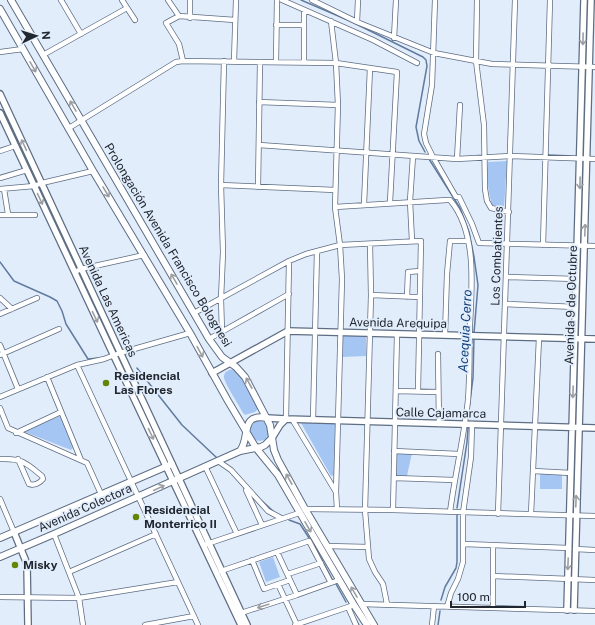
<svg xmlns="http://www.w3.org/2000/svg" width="595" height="625" font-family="'Public Sans',sans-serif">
	<rect width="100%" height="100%" fill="#e2edfc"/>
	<path fill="#a5c6f3" d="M507 161 504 208 492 205C488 190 486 177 488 162Z
		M343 334H366V356L342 357Z
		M235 369 238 371 258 406V409L255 412 245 415 243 413C239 405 226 386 224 378 223 372 229 369 235 369Z
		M60 416 73 448 71 450 25 432V431Z
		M302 421 334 423 335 424 334 475 331 476 301 423Z
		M250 431a10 10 0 1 1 20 0a10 10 0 1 1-20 0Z
		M397 453H412L407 476H396Z
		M540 474H562V489H540Z
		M273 557 280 577 266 582 259 562Z"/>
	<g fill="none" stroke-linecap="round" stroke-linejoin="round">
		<path stroke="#617b9f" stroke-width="1.5" d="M301 0 350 21 423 57 426 60 427 66 416 127 419 141 425 152
			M429 159 460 208 469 232 474 257 478 285 474 333
			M0 262 14 281 50 297 57 301 62 311 66 324 88 359 99 358
			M137 368 182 425 217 458
			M469 409 473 378 474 337
			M262 501 273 511
			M457 508 467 442 468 428
			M289 520 300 524 311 541
			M314 545 332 579
			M336 584 346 602
			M441 600 445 587 456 568 457 562V514
			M354 616 359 625
			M438 625 440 611"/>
		<defs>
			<path id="minor" d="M61 0 81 34
				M122 0 135 20
				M168 0 179 16
				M282 0 373 40 417 63
				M312 0 357 22 434 53 492 64 595 67
				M435 0 432 85 424 134 426 143 433 157 456 197H459L472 224 479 243 595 246
				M477 0 476 61 484 125 485 189 487 201 491 208 509 212
				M190 18V0
				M331 21 336 63 338 105 335 207 340 245 342 279 336 492 337 509
				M357 22 358 0
				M276 25H304
				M394 38 396 0
				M0 52 23 49
				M43 55 127 8
				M183 61 179 44 166 23 179 16 235 20
				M234 61 236 0
				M276 62 277 0
				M304 62V10
				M259 102 338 105
				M69 128 176 62 183 61 336 63 397 72 390 202
				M259 145 457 159 511 156 595 159
				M0 151 15 146
				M457 159 460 105
				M0 178 27 170
				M221 185 335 190
				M258 187 260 62
				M0 189 34 186 42 183 93 171
				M4 189 8 214
				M364 204 370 68
				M335 207 447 200H450C477 232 472 285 470 324 469 349 470 375 468 400 464 437 455 474 450 512
				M0 215H35
				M412 241 410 201 413 156
				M370 244 371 295 365 510 369 559 375 572 383 584 387 604
				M543 245 550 0
				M75 272 81 269 144 255
				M506 277 577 279
				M371 295 420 297
				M407 297 408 272 420 271
				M0 298 12 309
				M505 304 576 307
				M194 313 289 261 306 254 340 245 421 241 418 391
				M0 314 37 298
				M222 332 221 299 223 252 221 185 224 61
				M445 335 447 274 450 241H468
				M209 339 289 294
				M0 345 18 389
				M438 354 439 424
				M0 355 59 329
				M77 365 198 625
				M47 377 81 460
				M396 391 438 392
				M0 397 77 365 104 359 120 353 190 333
				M0 408 8 428 87 463 101 494
				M286 419 289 261
				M292 419 336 492
				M313 420 317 251
				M16 433 61 412
				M394 451 459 454
				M0 459C22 458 26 463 42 476L43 479C40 483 34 486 29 484L18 459
				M218 461 231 470 268 511 281 518
				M205 466 237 534
				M534 471 571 473
				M394 478 454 480
				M246 490 262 525
				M0 499 14 532
				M305 509 393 510 595 516
				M393 510 397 334
				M498 514 515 0
				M531 514 539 338
				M54 534 79 598 83 625
				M207 544 299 513
				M464 544 569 548
				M327 546 368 547
				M575 549 595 550
				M277 552 297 595
				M252 560 264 589 290 580
				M221 571 309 541 331 583
				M69 572 156 534
				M288 574 321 563
				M493 576 595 580
				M278 584 297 625
				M0 597 79 598 178 582
				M361 604 595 611
				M348 607 356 625
				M447 607 451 593 458 579 463 562V513L471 457 472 424
				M493 608V545
				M241 613 297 595 339 580
				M145 625 194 616
				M295 625 354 605
				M432 625 434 606"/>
			<path id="tertiary" d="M0 94 247 625
				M0 113 114 356 241 625
				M212 373 288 331 595 339
				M267 418 286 419 595 428
				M272 438 280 425 286 419
				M14 532 27 564 28 625
				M567 610 584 0
				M574 610 591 0"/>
			<path id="secondary" d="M11 0 209 339 222 357 236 367 245 377 270 425 274 450 278 460 305 509 374 625
				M0 9 93 171 190 333 228 401 256 448 278 475 314 537 354 605 367 625
				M240 451C251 437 239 413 267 418
				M0 538 172 464
				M0 557 54 534 240 451 261 447 265 445 272 438"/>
		</defs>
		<use href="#minor" stroke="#5d6d82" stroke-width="6"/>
		<use href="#tertiary" stroke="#5d6d82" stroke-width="8"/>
		<use href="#secondary" stroke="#5d6d82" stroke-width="8"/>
		<use href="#minor" stroke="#fff" stroke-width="4.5"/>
		<use href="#tertiary" stroke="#fff" stroke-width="5.5"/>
		<use href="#secondary" stroke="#fff" stroke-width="6"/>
	</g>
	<defs><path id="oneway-shaft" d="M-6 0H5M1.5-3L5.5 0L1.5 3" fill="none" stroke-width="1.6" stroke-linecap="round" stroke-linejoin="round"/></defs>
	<g stroke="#9b9ea2">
		<use href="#oneway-shaft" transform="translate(583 39) rotate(91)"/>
		<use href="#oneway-shaft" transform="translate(33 67) rotate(60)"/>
		<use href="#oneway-shaft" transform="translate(73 106) rotate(-120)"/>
		<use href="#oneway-shaft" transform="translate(24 145) rotate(-115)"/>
		<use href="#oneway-shaft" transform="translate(580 183) rotate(91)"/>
		<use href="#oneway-shaft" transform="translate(106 192) rotate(59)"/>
		<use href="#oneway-shaft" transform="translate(40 199) rotate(65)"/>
		<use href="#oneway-shaft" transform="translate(585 230) rotate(-88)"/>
		<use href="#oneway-shaft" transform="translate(174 279) rotate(-120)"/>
		<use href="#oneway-shaft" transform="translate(95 317) rotate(65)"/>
		<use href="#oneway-shaft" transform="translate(200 352) rotate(62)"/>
		<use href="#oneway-shaft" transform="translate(249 383) rotate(-119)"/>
		<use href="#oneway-shaft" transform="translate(573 392) rotate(92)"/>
		<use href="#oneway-shaft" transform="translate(151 434) rotate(65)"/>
		<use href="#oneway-shaft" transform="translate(289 479) rotate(-119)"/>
		<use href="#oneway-shaft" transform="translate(159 488) rotate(-25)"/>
		<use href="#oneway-shaft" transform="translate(576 501) rotate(-88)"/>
		<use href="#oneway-shaft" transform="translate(308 527) rotate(60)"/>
		<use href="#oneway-shaft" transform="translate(568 564) rotate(92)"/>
		<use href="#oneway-shaft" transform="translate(354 592) rotate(-120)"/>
		<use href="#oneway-shaft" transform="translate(263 606) rotate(162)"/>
	</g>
	<g fill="#618505" stroke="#e2edfc" stroke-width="1.5">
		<circle cx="106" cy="383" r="4"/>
		<circle cx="136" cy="517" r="4"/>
		<circle cx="15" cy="565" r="4"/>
	</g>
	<g text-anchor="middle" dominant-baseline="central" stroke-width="3.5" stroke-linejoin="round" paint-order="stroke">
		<g font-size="12" fill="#212730" stroke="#e2edfc">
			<text transform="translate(168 245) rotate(59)">Prolongación Avenida Francisco Bolognesi</text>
			<text transform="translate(497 256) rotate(-88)">Los Combatientes</text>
			<text transform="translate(108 301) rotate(65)">Avenida Las Americas</text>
			<text transform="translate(571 305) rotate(-88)">Avenida 9 de Octubre</text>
			<text transform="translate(398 323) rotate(1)">Avenida Arequipa</text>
			<text transform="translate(441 413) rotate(1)">Calle Cajamarca</text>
			<text transform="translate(85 508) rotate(-24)">Avenida Colectora</text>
		</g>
		<g font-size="12" font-weight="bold" fill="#212730" stroke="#e2edfc" text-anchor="start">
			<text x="114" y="376">Residencial<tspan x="114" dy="14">Las Flores</tspan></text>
			<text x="144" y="510">Residencial<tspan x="144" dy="14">Monterrico II</tspan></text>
			<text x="23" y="565">Misky</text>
		</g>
		<g font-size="13" font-style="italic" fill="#15447d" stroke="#e2edfc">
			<text transform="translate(465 331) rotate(-87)">Acequia Cerro</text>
		</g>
	</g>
	<g transform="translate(36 36) rotate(86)" stroke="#e2edfc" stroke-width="3" paint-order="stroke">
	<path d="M0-3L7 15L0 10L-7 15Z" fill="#212730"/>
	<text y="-6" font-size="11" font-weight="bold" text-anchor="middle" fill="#212730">N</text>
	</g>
	<path d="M451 601v6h74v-6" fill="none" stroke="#212730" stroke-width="2"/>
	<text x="457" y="601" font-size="12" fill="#212730" stroke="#e2edfc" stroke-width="3" paint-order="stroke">100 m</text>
</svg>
